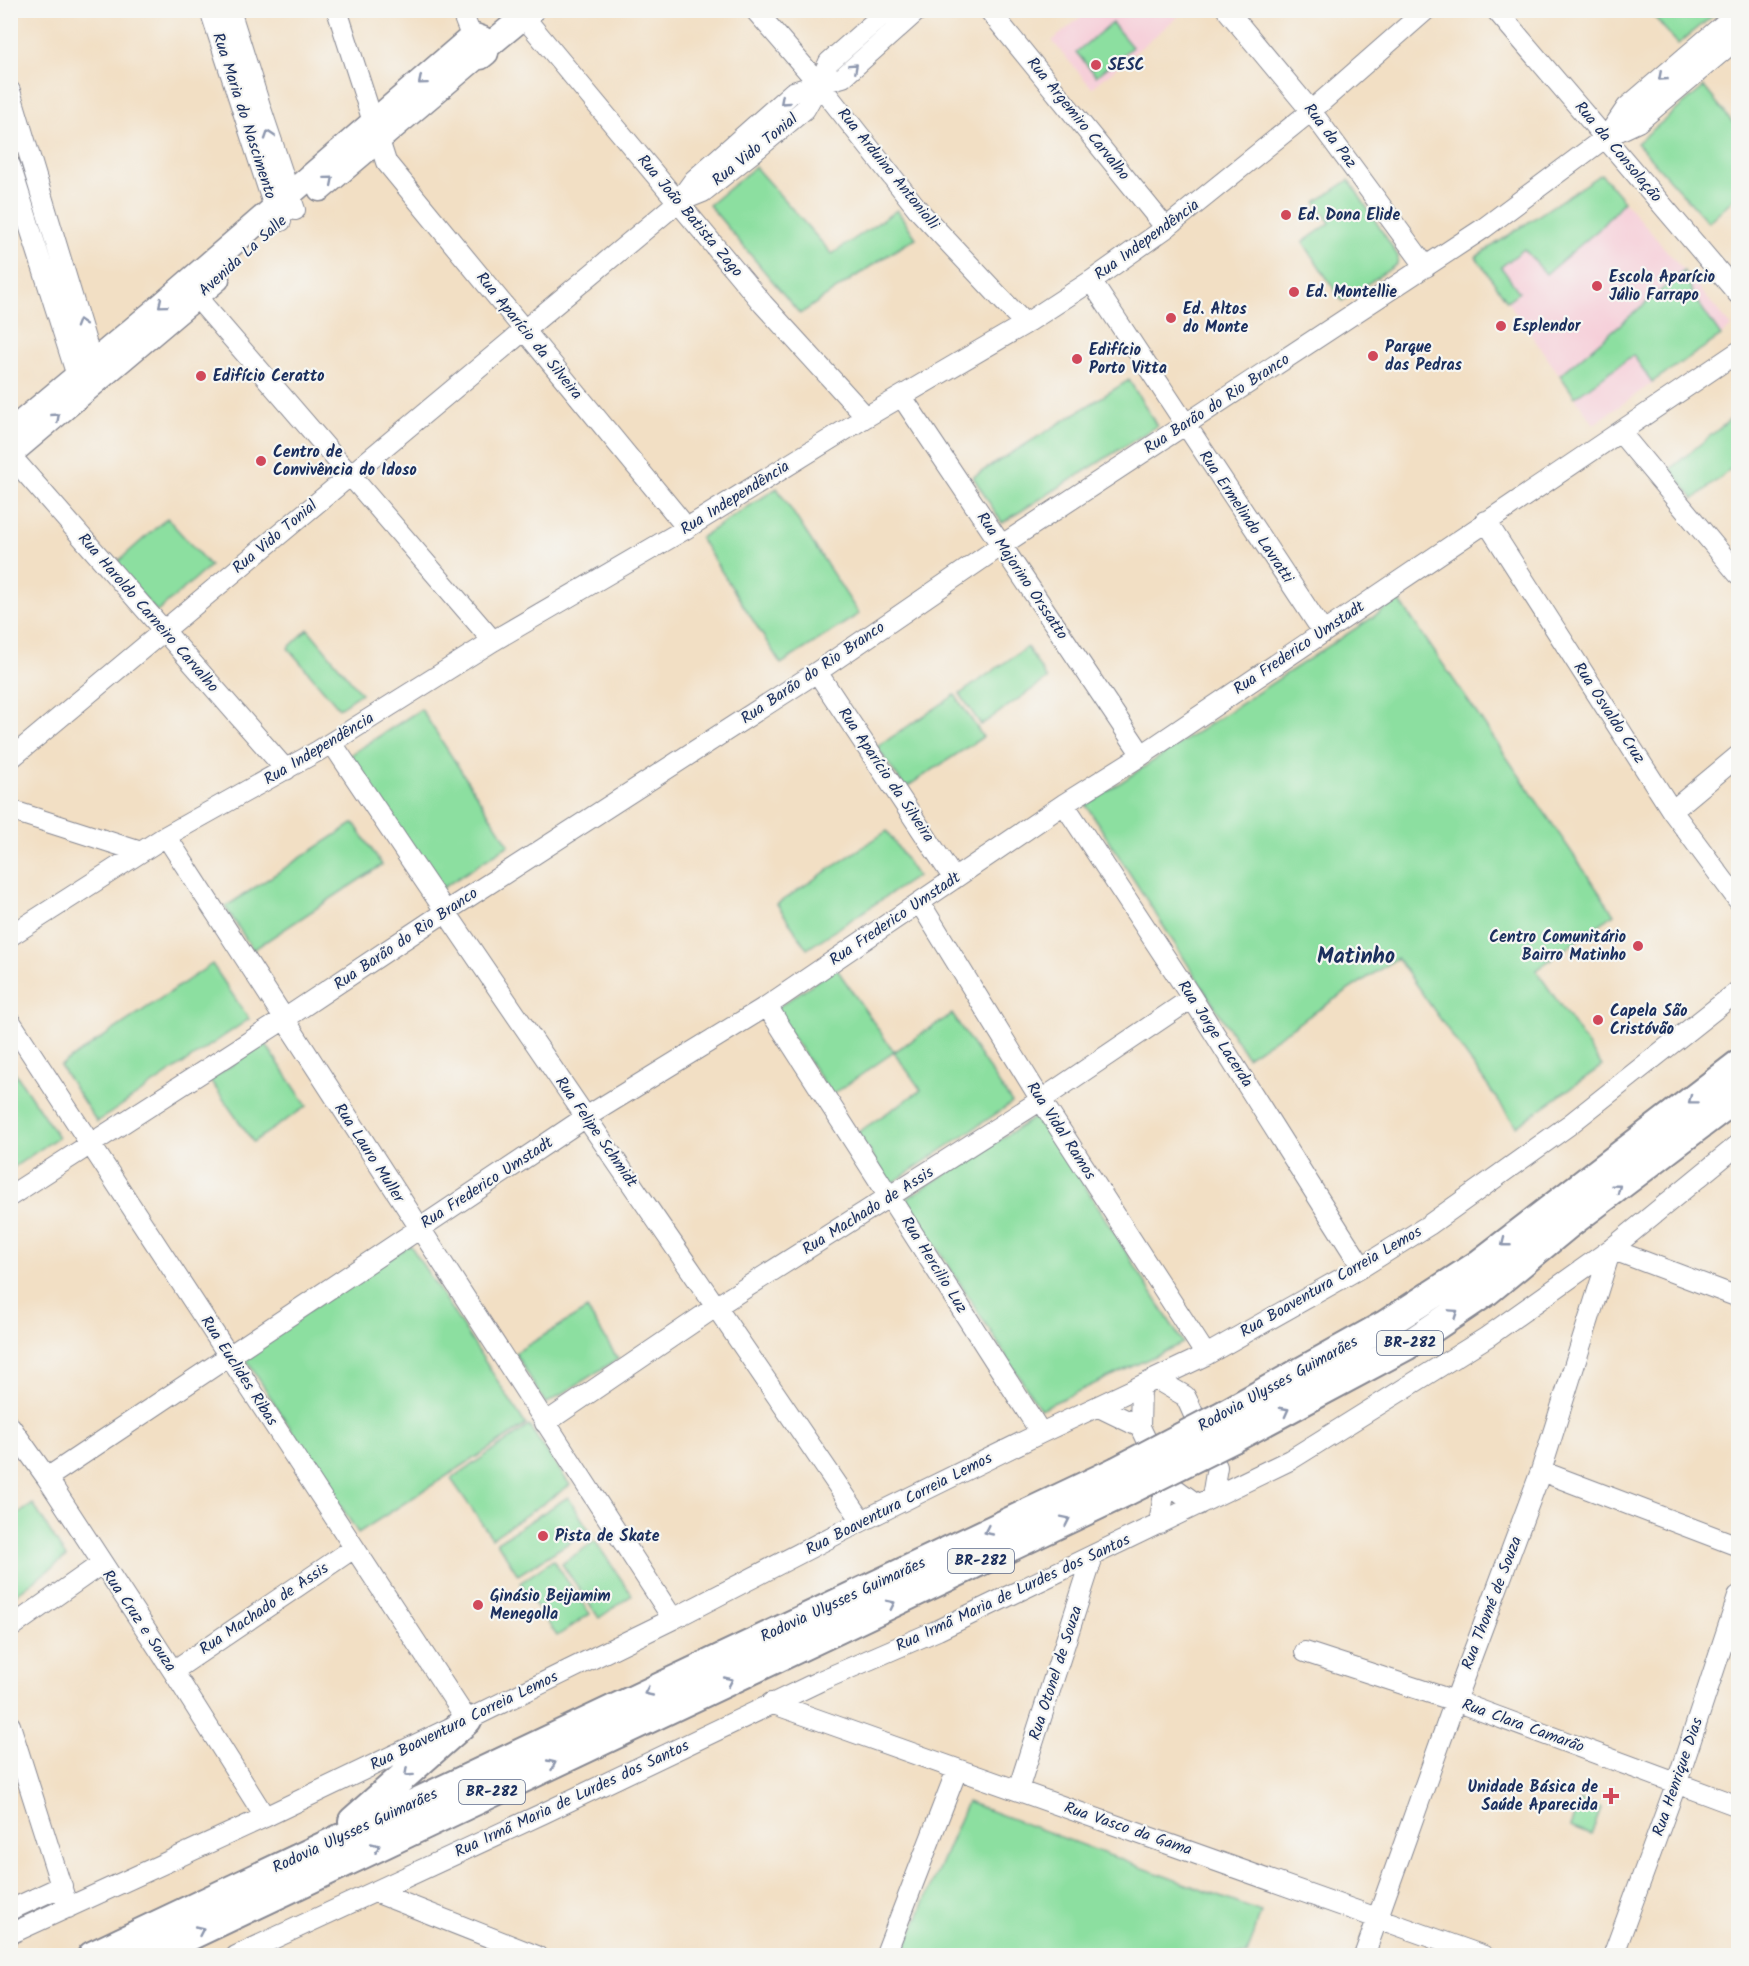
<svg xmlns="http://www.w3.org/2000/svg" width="1749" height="1966" font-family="Kalam,sans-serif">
	<rect width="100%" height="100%" fill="#f6f6f2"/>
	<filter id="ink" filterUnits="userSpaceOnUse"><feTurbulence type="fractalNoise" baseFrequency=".0167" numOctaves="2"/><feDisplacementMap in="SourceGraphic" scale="12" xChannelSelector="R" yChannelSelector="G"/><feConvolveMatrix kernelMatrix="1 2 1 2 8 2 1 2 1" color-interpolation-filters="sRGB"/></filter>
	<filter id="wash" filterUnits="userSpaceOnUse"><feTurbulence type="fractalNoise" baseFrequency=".008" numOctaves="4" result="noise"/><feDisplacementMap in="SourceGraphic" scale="24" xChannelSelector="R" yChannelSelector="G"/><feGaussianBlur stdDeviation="1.35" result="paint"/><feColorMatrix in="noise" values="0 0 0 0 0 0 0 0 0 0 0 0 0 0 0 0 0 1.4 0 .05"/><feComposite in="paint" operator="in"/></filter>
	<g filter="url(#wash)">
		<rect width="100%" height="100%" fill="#f2dfc4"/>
		<path fill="#f6cfd9" d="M1088 11H1185L1092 88 1052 41Z
			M1601 174 1732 327 1594 424 1476 257Z"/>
		<path fill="#8cdfa0" stroke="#54877f" stroke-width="1.5" d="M1649 11V10L1719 11 1678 44Z
			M1112 23 1132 47 1096 76 1076 52Z
			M1704 87 1738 129V195L1708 222 1637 143Z
			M755 167 832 254 897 210 916 238C876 261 839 288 800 314L709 205Z
			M1601 174 1624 201 1598 230 1546 274 1524 249 1501 267 1519 292 1507 301 1476 257Z
			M1349 180 1398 256 1397 264 1342 301 1303 242 1330 223 1316 202Z
			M1684 271 1693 295 1721 336 1652 382 1633 355 1575 397 1560 375Z
			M1129 380 1157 426 1002 523 973 477Z
			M1738 413V463L1694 499 1670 469Z
			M777 488 859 614 781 664 700 538Z
			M167 518 210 566 157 612 115 564Z
			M1399 600 1614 914 1536 970 1602 1066 1516 1126 1397 958 1247 1057 1086 805Z
			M308 629 361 693 339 708 288 648Z
			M1027 647 1047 679 981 725 960 694Z
			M955 695 983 737 905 788 877 747Z
			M421 709 509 845 438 891 350 755Z
			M354 823 382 865 253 950 225 907Z
			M887 831 917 876 807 949 777 904Z
			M212 964 249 1019 97 1122 60 1066Z
			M836 968 894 1052 952 1014 1012 1103 891 1184 857 1133 921 1090 894 1052 832 1095 774 1010Z
			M265 1043 307 1106 253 1142 210 1080Z
			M10 1065 58 1137 11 1169H10Z
			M1040 1114 1183 1343 1040 1409 906 1199Z
			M410 1245 526 1425 358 1533 242 1353Z
			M587 1309 618 1359 546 1404 515 1353Z
			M529 1426 570 1485 492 1538 451 1479Z
			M568 1497 589 1530 518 1575 497 1542Z
			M33 1504 66 1557 11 1598V1519Z
			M595 1541 632 1595 599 1618 562 1564Z
			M553 1560 590 1614 557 1636 520 1583Z
			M1580 1800 1601 1808 1591 1835 1570 1827Z
			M967 1802 1261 1912 1247 1955H902Z"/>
	</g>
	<g filter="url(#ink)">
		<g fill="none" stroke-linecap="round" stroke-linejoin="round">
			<defs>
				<path id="minor" d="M210 10 274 207 281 221
					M230 10 261 109 295 210
					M337 10 386 162 687 528
					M461 10 472 38
					M518 10 763 304 866 417
					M755 10 819 84 920 212 1025 324
					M989 10 1166 228
					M1227 10 1311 111 1426 267
					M1496 10 1738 294
					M10 91 92 362 101 374
					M1608 135 1627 107 1738 12
					M10 165 77 376 85 386
					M678 202 703 192 751 154 805 109 819 84 843 77 918 10
					M1091 281 1323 632
					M187 286 493 641
					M902 397 1142 755
					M1620 432 1738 574
					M10 455 286 770
					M1486 521 1672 811 1738 900
					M817 672 954 879
					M332 743C506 1004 686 1261 862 1521
					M10 759 678 202 694 180 793 92 819 84 829 62 888 10
					M1064 804 1192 998 1362 1267
					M10 810 141 852
					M1672 811 1738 756
					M166 836 673 1619
					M920 903 1041 1100 1206 1355
					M10 936 166 836 318 751 493 641 687 528 866 417 1025 324 1091 281 1166 228 1311 111 1426 10
					M767 1006 1041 1433
					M10 1021 467 1720
					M10 1196 283 1020 445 912 817 672 1002 545 1484 228 1606 137 1638 122 1738 38
					M1156 1379 1185 1396 1189 1404 1217 1467 1212 1497
					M1141 1386 1140 1427 1166 1482 1198 1505
					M1099 1407 1140 1427
					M545 1423 717 1306 1041 1100 1192 998
					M10 1426 47 1478 173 1671 265 1817
					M1541 1471 1738 1546
					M47 1478 586 1117 767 1006 1064 804 1142 755 1738 352
					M1159 1524 1166 1482
					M10 1628 101 1564
					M1305 1652 1455 1701 1738 1806
					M173 1671 354 1548
					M771 1703 1484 1956
					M10 1725 68 1908
					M1018 1790 1093 1556
					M375 1892 537 1956
					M10 1910 62 1886
					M10 1934 265 1817 467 1720 673 1619 862 1521 1041 1433 1206 1355 1362 1267 1429 1225 1569 1125 1738 991
					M236 1956 544 1813 820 1681 938 1630 1290 1460 1487 1337 1611 1249 1738 1145
					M885 1956 957 1770
					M1364 1956 1455 1701 1541 1471 1611 1249 1738 1297
					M1613 1956 1677 1782 1738 1597"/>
				<path id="major" d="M487 47 532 10
					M320 189 474 59
					M10 432 156 310 468 40 475 36 483 39 487 47 486 53 481 57 471 56 467 53 466 44
					M10 454 217 279"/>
				<path id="highway" d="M1220 1417 1385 1325 1478 1265 1738 1065
					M1234 1438 1406 1346 1486 1292 1570 1223 1738 1096
					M353 1821 467 1720
					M92 1956 1117 1471
					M147 1956 838 1629 1125 1492"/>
			</defs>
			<use href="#minor" stroke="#868791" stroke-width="22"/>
			<use href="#major" stroke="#868791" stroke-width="27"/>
			<use href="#highway" stroke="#868791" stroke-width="32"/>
			<use href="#minor" stroke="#fff" stroke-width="20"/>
			<use href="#major" stroke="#fff" stroke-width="24"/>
			<use href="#highway" stroke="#fff" stroke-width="28"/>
			<defs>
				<path id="highway-bridge" d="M1117 1471 1220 1417
					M1125 1492 1234 1438"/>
			</defs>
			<use href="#highway-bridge" stroke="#868791" stroke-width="32" stroke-linecap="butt"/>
			<use href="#highway-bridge" stroke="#fff" stroke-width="28"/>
		</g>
		<defs><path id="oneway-chevron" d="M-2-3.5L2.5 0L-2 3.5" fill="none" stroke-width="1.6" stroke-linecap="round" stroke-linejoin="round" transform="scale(1.5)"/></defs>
		<g stroke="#8d97ae">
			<use href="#oneway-chevron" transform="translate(854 67) rotate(-42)"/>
			<use href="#oneway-chevron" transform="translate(1662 77) rotate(139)"/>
			<use href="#oneway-chevron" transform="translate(422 81) rotate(140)"/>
			<use href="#oneway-chevron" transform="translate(784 101) rotate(139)"/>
			<use href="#oneway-chevron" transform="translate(269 135) rotate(-108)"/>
			<use href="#oneway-chevron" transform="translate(330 180) rotate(-40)"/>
			<use href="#oneway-chevron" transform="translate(162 304) rotate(140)"/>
			<use href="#oneway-chevron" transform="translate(80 323) rotate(-107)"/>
			<use href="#oneway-chevron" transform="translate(56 417) rotate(-41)"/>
			<use href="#oneway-chevron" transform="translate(1692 1100) rotate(143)"/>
			<use href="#oneway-chevron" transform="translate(1617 1188) rotate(-37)"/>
			<use href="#oneway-chevron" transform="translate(1505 1243) rotate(142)"/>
			<use href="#oneway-chevron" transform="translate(1454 1313) rotate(-34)"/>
			<use href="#oneway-chevron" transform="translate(1285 1411) rotate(-28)"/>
			<use href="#oneway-chevron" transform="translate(1066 1520) rotate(-26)"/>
			<use href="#oneway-chevron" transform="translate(988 1531) rotate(155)"/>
			<use href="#oneway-chevron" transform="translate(891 1604) rotate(-26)"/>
			<use href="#oneway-chevron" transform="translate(729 1681) rotate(-25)"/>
			<use href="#oneway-chevron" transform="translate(648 1692) rotate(155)"/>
			<use href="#oneway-chevron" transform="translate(552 1764) rotate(-25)"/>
			<use href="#oneway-chevron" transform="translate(408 1773) rotate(138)"/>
			<use href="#oneway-chevron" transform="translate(376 1847) rotate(-25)"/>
			<use href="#oneway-chevron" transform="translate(200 1930) rotate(-25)"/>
		</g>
	</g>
	<g fill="#d1495b" stroke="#f6f6f2" stroke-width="2">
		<circle cx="1096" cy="65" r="6"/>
		<circle cx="1286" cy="215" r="6"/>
		<circle cx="1597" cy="286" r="6"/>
		<circle cx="1294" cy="292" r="6"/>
		<circle cx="1171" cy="318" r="6"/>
		<circle cx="1501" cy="326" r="6"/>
		<circle cx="1373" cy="356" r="6"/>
		<circle cx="1077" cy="359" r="6"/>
		<circle cx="201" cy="376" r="6"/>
		<circle cx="261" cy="461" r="6"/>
		<circle cx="1638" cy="946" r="6"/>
		<circle cx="1598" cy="1020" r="6"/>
		<circle cx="543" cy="1536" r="6"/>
		<circle cx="478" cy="1605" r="6"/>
		<path d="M1608 1787h6v6h6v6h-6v6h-6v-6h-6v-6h6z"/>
	</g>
	<g text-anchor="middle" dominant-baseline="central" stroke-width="4.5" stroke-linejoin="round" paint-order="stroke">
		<g fill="#f6f6f2" stroke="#5d6b8a" stroke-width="1.5">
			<rect x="1377" y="1331" width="66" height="24" rx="4.5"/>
			<rect x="948" y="1549" width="66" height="24" rx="4.5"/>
			<rect x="459" y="1780" width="66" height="24" rx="4.5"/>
		</g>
		<g font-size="15" font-weight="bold" fill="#1b2f5e">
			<text x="1410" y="1343">BR-282</text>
			<text x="981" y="1561">BR-282</text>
			<text x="492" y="1792">BR-282</text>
		</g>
		<g font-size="16" font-weight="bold" fill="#1b2f5e" stroke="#f6f6f2" text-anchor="start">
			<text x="1108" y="65">SESC</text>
			<text x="1298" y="215">Ed. Dona Elide</text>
			<text x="1609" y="277">Escola Aparício<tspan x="1609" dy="18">Júlio Farrapo</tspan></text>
			<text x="1306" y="292">Ed. Montellie</text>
			<text x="1183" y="309">Ed. Altos<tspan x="1183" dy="18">do Monte</tspan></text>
			<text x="1513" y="326">Esplendor</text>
			<text x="1385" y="347">Parque<tspan x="1385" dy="18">das Pedras</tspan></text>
			<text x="1089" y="350">Edifício<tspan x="1089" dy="18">Porto Vitta</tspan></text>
			<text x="213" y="376">Edifício Ceratto</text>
			<text x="273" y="452">Centro de<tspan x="273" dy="18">Convivência do Idoso</tspan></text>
			<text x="1626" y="937" text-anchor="end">Centro Comunitário<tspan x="1626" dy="18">Bairro Matinho</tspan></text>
			<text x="1610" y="1011">Capela São<tspan x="1610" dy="18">Cristóvão</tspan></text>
			<text x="555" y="1536">Pista de Skate</text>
			<text x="490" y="1596">Ginásio Beijamim<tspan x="490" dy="18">Menegolla</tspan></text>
			<text x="1598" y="1787" text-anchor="end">Unidade Básica de<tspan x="1598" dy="18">Saúde Aparecida</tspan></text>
		</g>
		<g font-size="16" fill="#1b2f5e" stroke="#f6f6f2">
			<text transform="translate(244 116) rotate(72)">Rua Maria do Nascimento</text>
			<text transform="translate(1078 119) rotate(51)">Rua Argemiro Carvalho</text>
			<text transform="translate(1330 136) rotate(53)">Rua da Paz</text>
			<text transform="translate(755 150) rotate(-39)">Rua Vido Tonial</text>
			<text transform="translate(1618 152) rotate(50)">Rua da Consolação</text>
			<text transform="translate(888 169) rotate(51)">Rua Arduino Antoniolli</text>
			<text transform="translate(690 216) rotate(50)">Rua João Batista Zago</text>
			<text transform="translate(1147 240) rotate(-36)">Rua Independência</text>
			<text transform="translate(243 256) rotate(-42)">Avenida La Salle</text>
			<text transform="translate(529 336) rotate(51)">Rua Aparício da Silveira</text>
			<text transform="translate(1217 404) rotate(-33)">Rua Barão do Rio Branco</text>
			<text transform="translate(735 498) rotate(-32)">Rua Independência</text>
			<text transform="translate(1246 517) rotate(56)">Rua Ermelindo Lavratti</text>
			<text transform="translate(275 537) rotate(-40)">Rua Vido Tonial</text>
			<text transform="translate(1022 576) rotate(56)">Rua Majorino Orssatto</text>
			<text transform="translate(148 613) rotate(49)">Rua Haroldo Carneiro Carvalho</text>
			<text transform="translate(1299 648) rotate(-34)">Rua Frederico Umstadt</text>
			<text transform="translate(813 673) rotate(-34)">Rua Barão do Rio Branco</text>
			<text transform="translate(1609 713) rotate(57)">Rua Osvaldo Cruz</text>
			<text transform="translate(319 749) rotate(-31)">Rua Independência</text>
			<text transform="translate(886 775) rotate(56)">Rua Aparício da Silveira</text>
			<text transform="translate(895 919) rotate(-34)">Rua Frederico Umstadt</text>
			<text transform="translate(406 939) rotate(-34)">Rua Barão do Rio Branco</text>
			<text transform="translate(1215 1034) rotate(57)">Rua Jorge Lacerda</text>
			<text transform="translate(1061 1131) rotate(57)">Rua Vidal Ramos</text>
			<text transform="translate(596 1132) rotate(55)">Rua Felipe Schmidt</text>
			<text transform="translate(369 1153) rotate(57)">Rua Lauro Muller</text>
			<text transform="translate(487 1183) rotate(-33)">Rua Frederico Umstadt</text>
			<text transform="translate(868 1211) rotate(-32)">Rua Machado de Assis</text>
			<text transform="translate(934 1265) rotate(58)">Rua Hercilio Luz</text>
			<text transform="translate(1331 1282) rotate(-30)">Rua Boaventura Correia Lemos</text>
			<text transform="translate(239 1371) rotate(57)">Rua Euclides Ribas</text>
			<text transform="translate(1278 1384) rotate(-29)">Rodovia Ulysses Guimarães</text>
			<text transform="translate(899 1504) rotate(-27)">Rua Boaventura Correia Lemos</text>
			<text transform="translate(1013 1593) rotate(-25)">Rua Irmã Maria de Lurdes dos Santos</text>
			<text transform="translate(843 1600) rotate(-25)">Rodovia Ulysses Guimarães</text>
			<text transform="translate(1492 1603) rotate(-69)">Rua Thomé de Souza</text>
			<text transform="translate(264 1609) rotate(-34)">Rua Machado de Assis</text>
			<text transform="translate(139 1621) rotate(56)">Rua Cruz e Souza</text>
			<text transform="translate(1056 1673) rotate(-72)">Rua Otonel de Souza</text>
			<text transform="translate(464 1721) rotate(-26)">Rua Boaventura Correia Lemos</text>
			<text transform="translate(1523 1726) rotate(20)">Rua Clara Camarão</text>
			<text transform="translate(1678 1777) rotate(-71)">Rua Henrique Dias</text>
			<text transform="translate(572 1799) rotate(-25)">Rua Irmã Maria de Lurdes dos Santos</text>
			<text transform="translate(1128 1829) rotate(19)">Rua Vasco da Gama</text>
			<text transform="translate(355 1831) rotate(-25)">Rodovia Ulysses Guimarães</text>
		</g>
		<g font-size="22" font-weight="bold" fill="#1b2f5e" stroke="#f6f6f2">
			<text x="1356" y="957">Matinho</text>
		</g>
	</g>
	<rect width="1749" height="1966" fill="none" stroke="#f6f6f2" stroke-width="36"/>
</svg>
